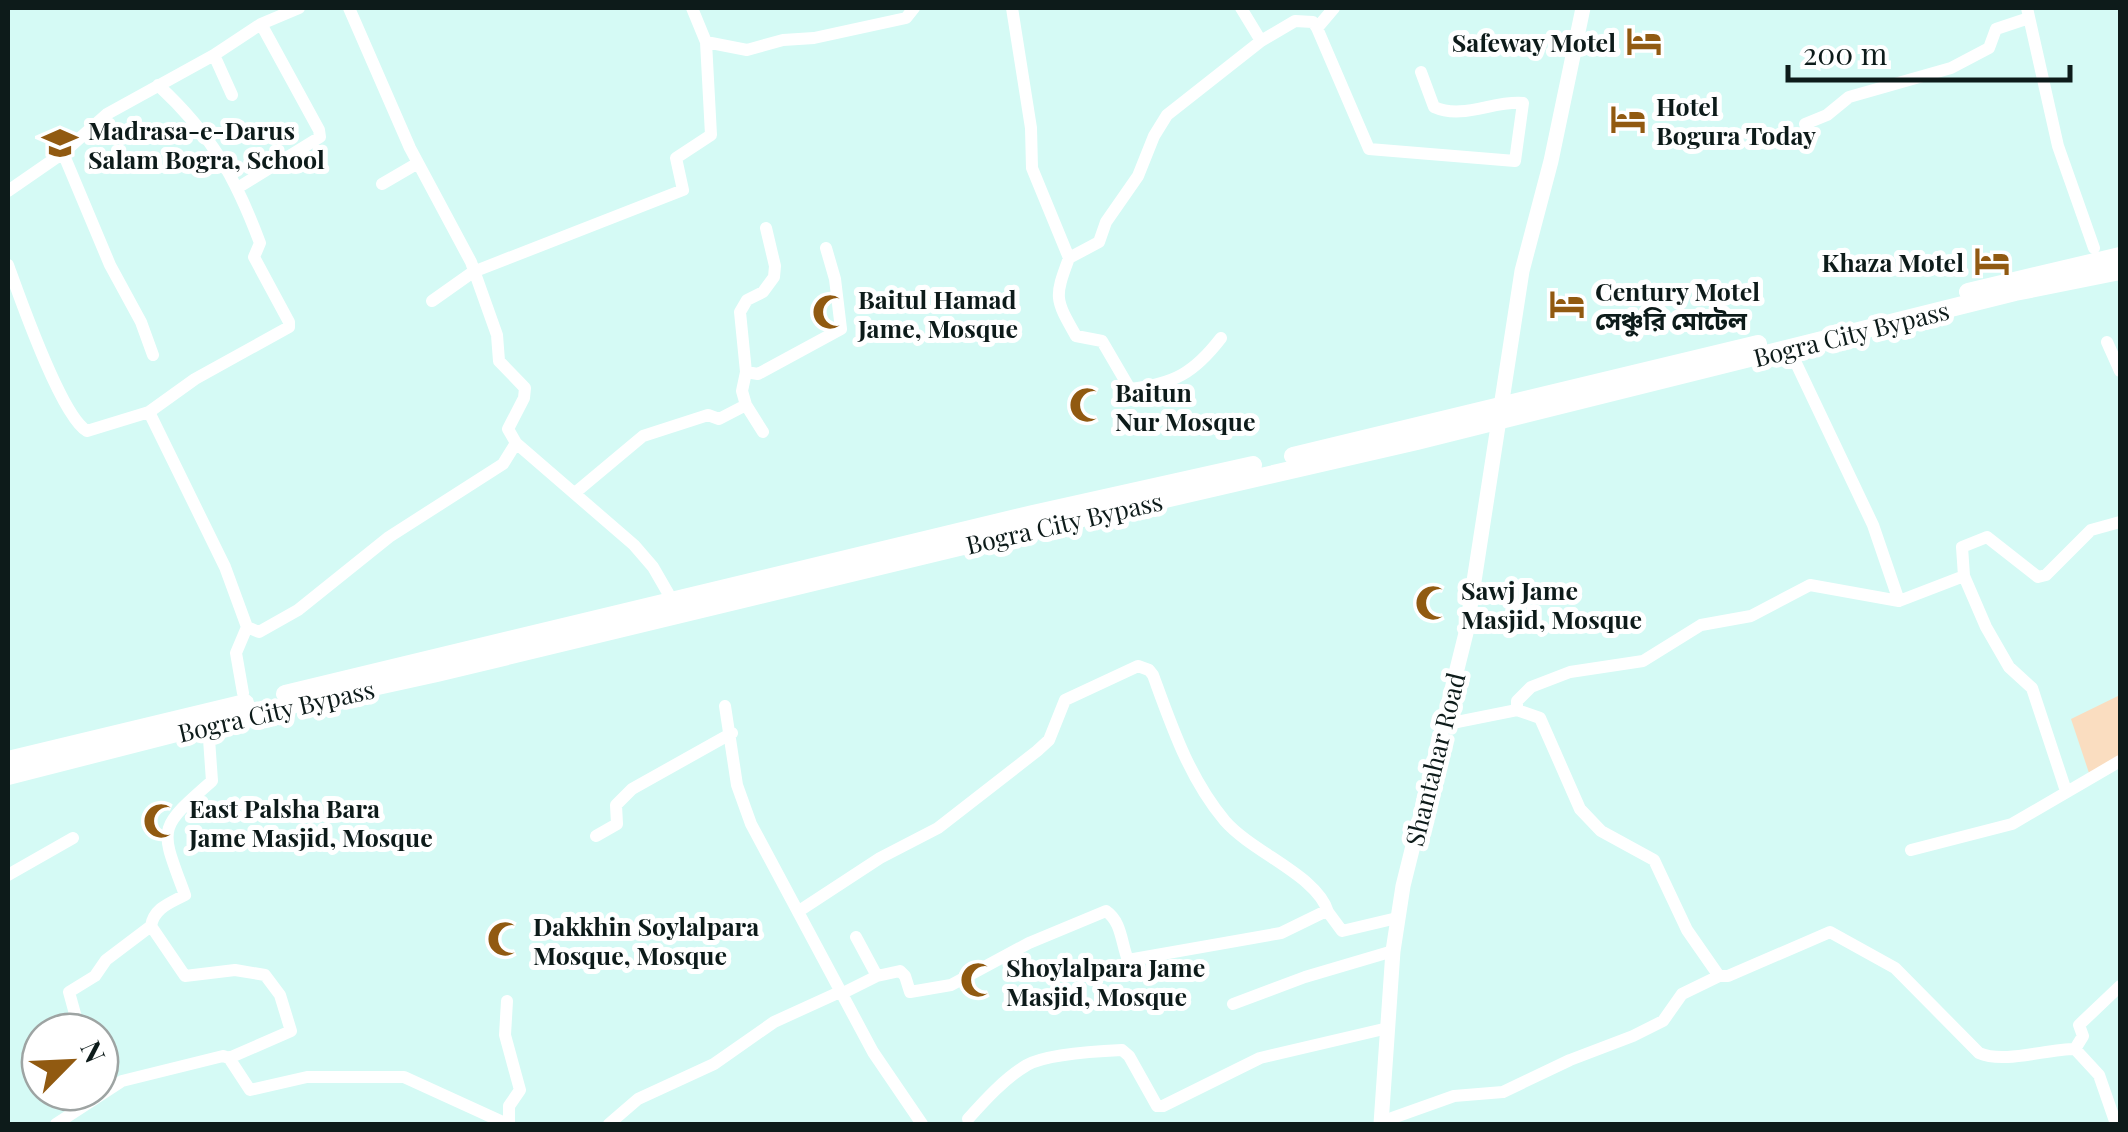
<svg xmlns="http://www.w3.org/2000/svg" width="2128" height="1132" font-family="'Playfair Display','Noto Sans Bengali',serif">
	<rect width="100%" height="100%" fill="#d5faf5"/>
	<path fill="#faddc0" d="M2120 695V759L2090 776 2071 719Z"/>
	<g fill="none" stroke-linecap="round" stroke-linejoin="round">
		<path stroke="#fff" stroke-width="12" d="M349 8 410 148 471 262 497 335 499 361 525 388 524 398 508 429 516 443 634 545 653 567 668 593
			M1012 8 1031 128 1032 168 1069 258C1054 298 1055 299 1076 336L1102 341 1130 389C1174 384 1194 373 1221 338
			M1241 8 1261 41
			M2027 8 2058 146 2094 248
			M1317 28 1334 8
			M706 42 747 50 783 40 814 38 906 18 914 8
			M214 55 232 95
			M1805 124 1827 115 1849 97 1951 68 1989 48 1996 29 2029 18
			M63 153 110 265 141 322 153 355
			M382 184 418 163
			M239 187 320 137 319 130 261 24
			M8 191 63 153 107 114 214 55 261 24 299 8
			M1069 258 1099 242 1106 222 1138 176 1154 136 1167 115 1261 41 1295 21 1313 22 1317 28 1369 149 1515 161 1523 103C1494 100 1463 120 1434 107L1421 72
			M8 265C20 298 61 416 87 431L149 412 195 379 289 327V322L254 257 260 243C235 176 211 134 158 85
			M432 301 473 272 683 190 676 158 711 135 706 42 692 8
			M2107 342 2120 371
			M1795 361 1873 525 1899 601
			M746 372 758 374 841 329 835 279 826 248
			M149 412 225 567 247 627 236 653 243 693
			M763 432 746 405 742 391 746 372 740 312 747 300 763 292 774 277 775 266 766 228
			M576 492 643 436 708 415 719 419 746 405
			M1964 576 1986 627 2009 667 2032 688 2066 791
			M247 627 259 632 298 610 389 537 503 464 516 443
			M725 706 737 785 751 824 873 1052 922 1124
			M1517 710V701L1531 687 1570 672 1643 661 1701 625 1751 616 1810 585 1899 601 1964 576 1962 547 1987 537 2038 577 2046 575 2091 530 2120 522
			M1442 725 1517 710 1540 718 1580 809 1601 831 1654 860 1687 930 1719 976H1728L1830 932 1895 968 1979 1053C2004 1064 2046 1049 2075 1049L2099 1075 2116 1124
			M596 836 617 824 616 805 632 789 732 733
			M1911 850 2012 824 2120 761
			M8 875 73 838
			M799 911 880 858 938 828 1037 751 1049 740 1065 700 1138 666 1149 670 1153 675C1172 727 1189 778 1225 821 1253 853 1318 876 1328 912
			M151 926 185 976 235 970 265 975 280 995 291 1031 229 1058
			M856 937 877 976
			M843 993 877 976 900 971 905 976 910 992 951 985 1029 943 1106 911C1122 922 1121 943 1128 960L1281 933 1324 912H1328L1342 931 1397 918
			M507 1001 505 1035 520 1090 509 1106V1124
			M1233 1004 1305 977 1393 951
			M80 1032 69 992 95 976 106 960 151 926C154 908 170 903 185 895 160 827 156 830 212 781L209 739
			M2075 1049 2083 1036 2079 1025 2120 986
			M968 1119C985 1100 1005 1078 1027 1065 1047 1054 1099 1051 1122 1050L1129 1056 1157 1106H1163L1260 1058 1388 1028
			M1381 1122 1454 1096 1503 1092 1570 1060 1633 1036 1663 1021 1682 994 1719 976
			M56 1124 122 1081 223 1056 229 1058 250 1090 307 1077H404L507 1124
			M609 1124 638 1099 714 1064 774 1022 842 991"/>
		<path stroke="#fff" stroke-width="15" d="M1381 1124 1393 951 1403 886 1466 633 1522 271 1551 161 1583 8"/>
		<path stroke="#fff" stroke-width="18" d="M1968 292 2120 256
			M1293 456 1758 344
			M285 694 1033 514 1253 465
			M8 760 245 703
			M8 776 259 712 437 673 1013 534 1417 441 2015 292 2120 271"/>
	</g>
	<defs>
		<symbol id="hotel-bare" viewBox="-9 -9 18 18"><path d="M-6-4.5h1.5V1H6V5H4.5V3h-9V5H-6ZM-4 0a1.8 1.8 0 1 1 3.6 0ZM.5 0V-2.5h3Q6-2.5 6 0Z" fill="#915a11" stroke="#fff" stroke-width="2.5" paint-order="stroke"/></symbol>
		<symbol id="school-bare" viewBox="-9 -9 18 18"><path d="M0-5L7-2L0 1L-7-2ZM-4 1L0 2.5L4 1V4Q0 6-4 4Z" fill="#915a11" stroke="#fff" stroke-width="2.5" paint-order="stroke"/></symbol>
		<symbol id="mosque-bare" viewBox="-9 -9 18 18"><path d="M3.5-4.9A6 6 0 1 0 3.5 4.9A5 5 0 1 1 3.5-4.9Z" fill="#915a11" stroke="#fff" stroke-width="2.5" paint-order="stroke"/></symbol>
	</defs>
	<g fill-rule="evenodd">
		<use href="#hotel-bare" x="1619" y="16" width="50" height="50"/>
		<use href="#hotel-bare" x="1603" y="94" width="50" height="50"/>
		<use href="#school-bare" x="35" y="118" width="50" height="50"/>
		<use href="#hotel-bare" x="1967" y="236" width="50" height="50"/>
		<use href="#hotel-bare" x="1542" y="279" width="50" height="50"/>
		<use href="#mosque-bare" x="805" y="287" width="50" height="50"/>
		<use href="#mosque-bare" x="1062" y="380" width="50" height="50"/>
		<use href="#mosque-bare" x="1408" y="578" width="50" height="50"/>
		<use href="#mosque-bare" x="136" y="796" width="50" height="50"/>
		<use href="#mosque-bare" x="480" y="914" width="50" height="50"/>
		<use href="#mosque-bare" x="953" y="955" width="50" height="50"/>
	</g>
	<g text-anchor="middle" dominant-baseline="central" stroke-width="10" stroke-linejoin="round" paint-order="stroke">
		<g font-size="25" font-weight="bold" fill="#0d1b1a" stroke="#fff" text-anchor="start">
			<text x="1616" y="41" text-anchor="end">Safeway Motel</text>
			<text x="1656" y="105">Hotel<tspan x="1656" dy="29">Bogura Today</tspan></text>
			<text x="88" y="129">Madrasa-e-Darus<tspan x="88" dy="29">Salam Bogra, School</tspan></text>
			<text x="1964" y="261" text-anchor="end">Khaza Motel</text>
			<text x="1595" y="290">Century Motel<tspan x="1595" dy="29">সেঞ্চুরি মোটেল</tspan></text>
			<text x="858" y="298">Baitul Hamad<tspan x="858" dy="29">Jame, Mosque</tspan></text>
			<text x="1115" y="391">Baitun<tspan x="1115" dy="29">Nur Mosque</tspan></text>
			<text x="1461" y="589">Sawj Jame<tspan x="1461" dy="29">Masjid, Mosque</tspan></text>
			<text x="189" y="807">East Palsha Bara<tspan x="189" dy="29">Jame Masjid, Mosque</tspan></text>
			<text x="533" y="925">Dakkhin Soylalpara<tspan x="533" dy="29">Mosque, Mosque</tspan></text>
			<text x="1006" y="966">Shoylalpara Jame<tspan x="1006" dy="29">Masjid, Mosque</tspan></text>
		</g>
		<g font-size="25" fill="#0d1b1a" stroke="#fff">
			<text transform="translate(1851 333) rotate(-14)">Bogra City Bypass</text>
			<text transform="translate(1064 522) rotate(-13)">Bogra City Bypass</text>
			<text transform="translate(276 710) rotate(-13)">Bogra City Bypass</text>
			<text transform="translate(1434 759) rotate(-76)">Shantahar Road</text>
		</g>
	</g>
	<rect width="2128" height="1132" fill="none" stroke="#0d1b1a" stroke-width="20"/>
	<g transform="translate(70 1062) rotate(66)"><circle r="48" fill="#ffffff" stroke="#9ea4a3" stroke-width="2.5"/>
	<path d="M0-8L18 38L0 25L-18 38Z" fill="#915a11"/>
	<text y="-15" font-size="28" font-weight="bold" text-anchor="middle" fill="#0d1b1a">N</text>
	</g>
	<path d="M1788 65v15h282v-15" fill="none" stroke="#0d1b1a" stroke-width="5"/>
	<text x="1803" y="65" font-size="30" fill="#0d1b1a" stroke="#ffffff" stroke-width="8" paint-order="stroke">200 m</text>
</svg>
